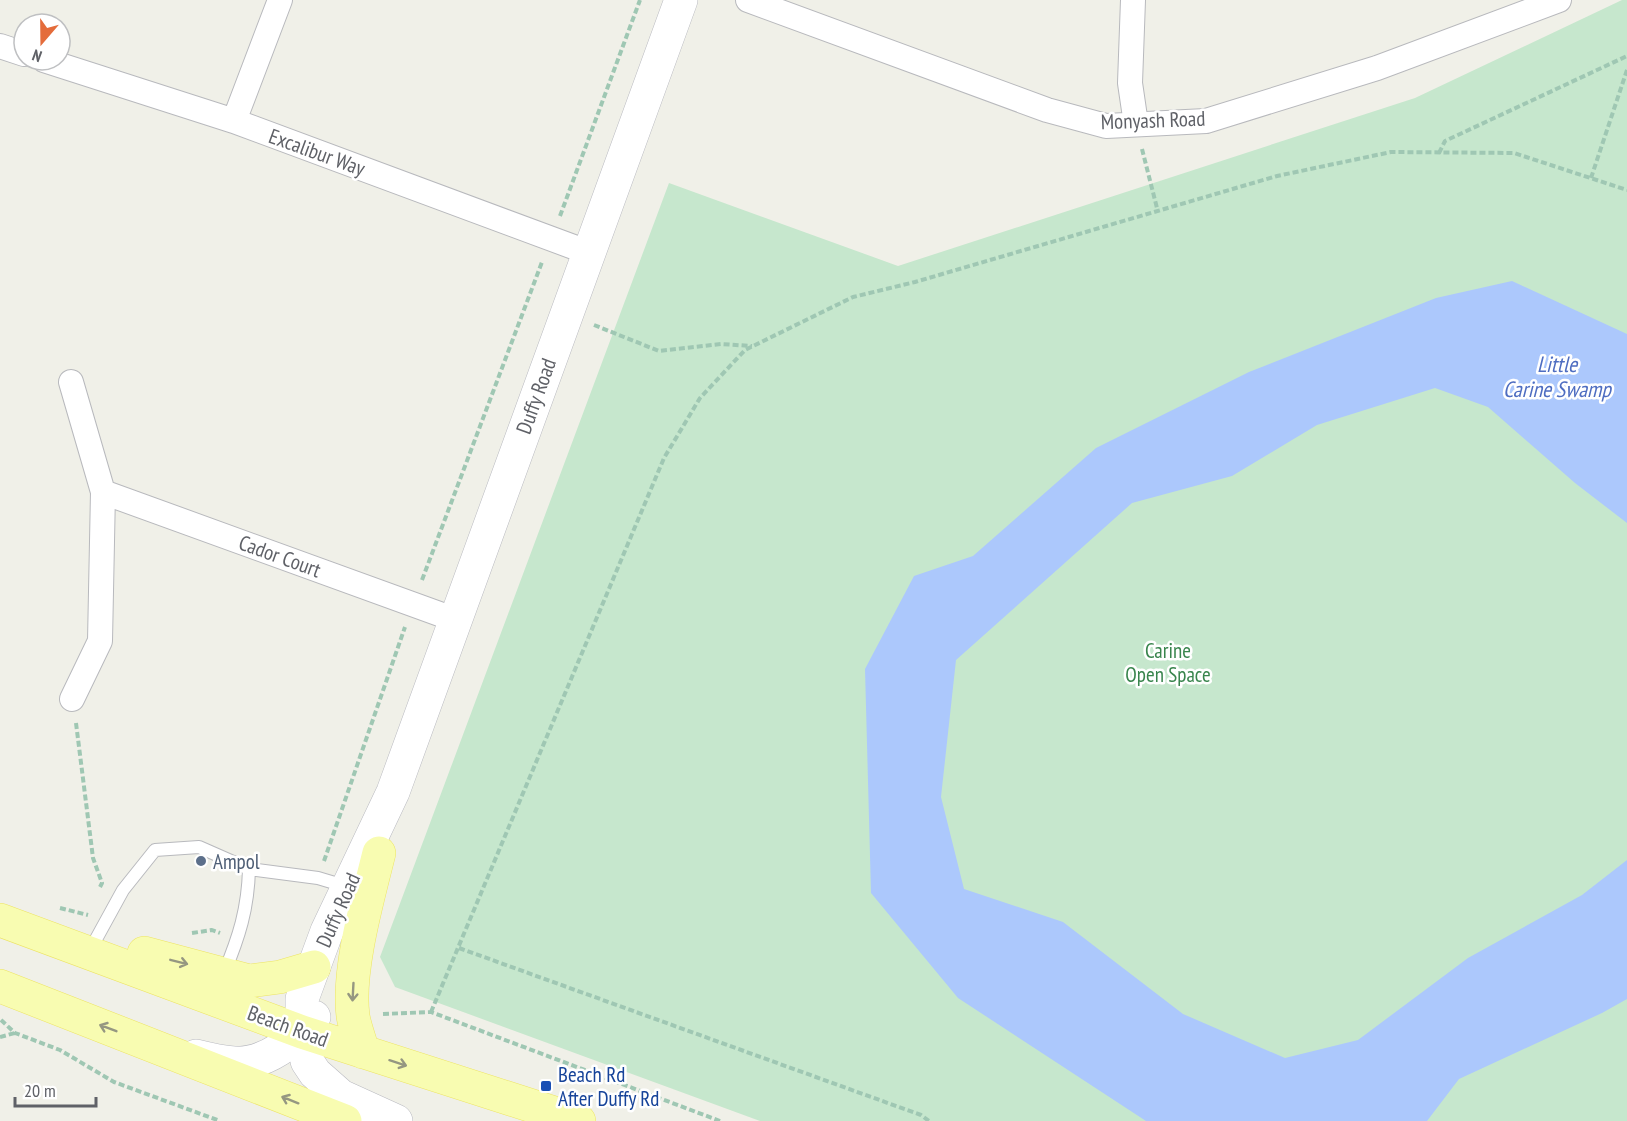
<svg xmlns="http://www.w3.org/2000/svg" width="1627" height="1121" font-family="'PT Sans Narrow',sans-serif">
	<rect width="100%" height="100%" fill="#f0f0e8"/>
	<path fill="#c6e7cd" d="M1622 0H1627V1121H760L395 987 380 957 669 183 898 266 1415 98Z"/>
	<path fill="#acc8fc" d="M1512 281 1627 334V523L1575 483 1488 407 1435 388 1317 425 1232 476 1132 503 956 660 941 797 964 889 1063 922 1183 1014 1285 1058 1358 1040 1468 958 1582 895 1627 860V999L1602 1013 1459 1079 1427 1121H1146L958 998 871 893 865 669 914 576 973 556 1096 448 1249 372 1436 298Z"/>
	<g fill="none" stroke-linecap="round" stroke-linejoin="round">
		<defs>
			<path id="lane" d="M249 869 318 878 348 887
				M95 941 123 890 155 850 199 847 249 869C248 909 239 937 224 973"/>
			<path id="street" d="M748 0 1047 110 1106 126 1206 121 1377 68 1559 0
				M1133 0 1130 83 1136 124
				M0 46 24 54
				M44 60 234 121 587 252
				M234 121 280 0
				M71 382 103 492 100 641 72 699
				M103 492 456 620"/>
			<path id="secondary" d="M196 1056C208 1059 221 1062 234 1063 265 1065 297 1040 314 1017
				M396 1121 341 1096 315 1073 307 1061 302 1032V999L327 931 393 792 681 0"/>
			<path id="primary" d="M0 920 302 1032 579 1121
				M144 953 249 981 280 977 314 967
				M0 986 345 1121
				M363 1052C360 1040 355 1028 353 1016 347 970 368 898 379 853"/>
		</defs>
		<use href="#lane" stroke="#b8b9bd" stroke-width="14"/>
		<use href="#street" stroke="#b8b9bd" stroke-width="26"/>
		<use href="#secondary" stroke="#b9bac0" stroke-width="34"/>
		<use href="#primary" stroke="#ede464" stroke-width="34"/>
		<path stroke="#9fc7b3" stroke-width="4" stroke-dasharray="6 3" stroke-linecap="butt" d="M1142 149 1158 212
			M1439 153 1445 141 1627 56
			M1591 178 1627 70
			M560 216 640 0
			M594 325 659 351 721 344 752 346
			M422 580 542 262
			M76 723 93 858 102 883 100 887
			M324 861 405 627
			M60 908 88 915
			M192 933 212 930 220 933
			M459 948 921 1115 929 1121
			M431 1012 664 458 700 398 745 350 853 297 915 282 1277 176 1391 152 1514 153 1627 190
			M383 1014 431 1012 720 1121
			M1 1020 15 1033 60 1050 114 1082 220 1121
			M0 1037 15 1033"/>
		<use href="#lane" stroke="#fff" stroke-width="12"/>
		<use href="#street" stroke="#fff" stroke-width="24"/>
		<use href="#secondary" stroke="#fff" stroke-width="33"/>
		<use href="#primary" stroke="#f8fcb1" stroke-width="33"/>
	</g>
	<defs><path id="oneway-shaft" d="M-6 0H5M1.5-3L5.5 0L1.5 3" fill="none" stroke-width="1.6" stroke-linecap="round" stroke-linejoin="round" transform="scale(1.5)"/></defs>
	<g stroke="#959781">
		<use href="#oneway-shaft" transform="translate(179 962) rotate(14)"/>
		<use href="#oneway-shaft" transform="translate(353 992) rotate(93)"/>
		<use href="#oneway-shaft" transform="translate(108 1028) rotate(-159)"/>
		<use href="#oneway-shaft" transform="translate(398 1063) rotate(18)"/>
		<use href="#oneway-shaft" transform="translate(290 1100) rotate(-158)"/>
	</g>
	<circle fill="#5c6f8a" stroke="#fff" stroke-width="2" cx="201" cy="861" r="6"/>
	<rect fill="#1a4fb4" stroke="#fff" stroke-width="2" x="540" y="1080" width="12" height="12" rx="3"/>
	<g text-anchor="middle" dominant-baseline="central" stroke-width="5" stroke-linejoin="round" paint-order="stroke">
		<g font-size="21" fill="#5f6167" stroke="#fff">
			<text transform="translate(1153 120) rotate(-2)">Monyash Road</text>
			<text transform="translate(317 152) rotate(20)">Excalibur Way</text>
			<text transform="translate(536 396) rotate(-70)">Duffy Road</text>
			<text transform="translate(280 556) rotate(20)">Cador Court</text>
			<text transform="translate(338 910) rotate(-66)">Duffy Road</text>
			<text transform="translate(288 1026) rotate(20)">Beach Road</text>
		</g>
		<g font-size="21" fill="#39854d" stroke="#fff">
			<text x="1168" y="650">Carine<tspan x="1168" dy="24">Open Space</tspan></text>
		</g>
		<g font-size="21" fill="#4e5e75" stroke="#fff" text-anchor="start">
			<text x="213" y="861">Ampol</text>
		</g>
		<g font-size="21" fill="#164399" stroke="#fff" text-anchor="start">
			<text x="558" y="1074">Beach Rd<tspan x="558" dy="24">After Duffy Rd</tspan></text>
		</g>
		<g font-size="22" font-style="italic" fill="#4e6dc1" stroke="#fff">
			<text x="1557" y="364">Little<tspan x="1557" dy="25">Carine Swamp</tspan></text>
		</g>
	</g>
	<g transform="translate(42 42) rotate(200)"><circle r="28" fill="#ffffff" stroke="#bfc0c2" stroke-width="1.5"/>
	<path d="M0-4.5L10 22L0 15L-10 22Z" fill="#e46c3b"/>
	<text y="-9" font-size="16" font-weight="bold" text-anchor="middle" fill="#5f6167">N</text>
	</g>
	<path d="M15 1097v9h81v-9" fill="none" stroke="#5f6167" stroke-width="3"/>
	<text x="24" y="1097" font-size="18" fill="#5f6167" stroke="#ffffff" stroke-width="4.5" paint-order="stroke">20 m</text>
</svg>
